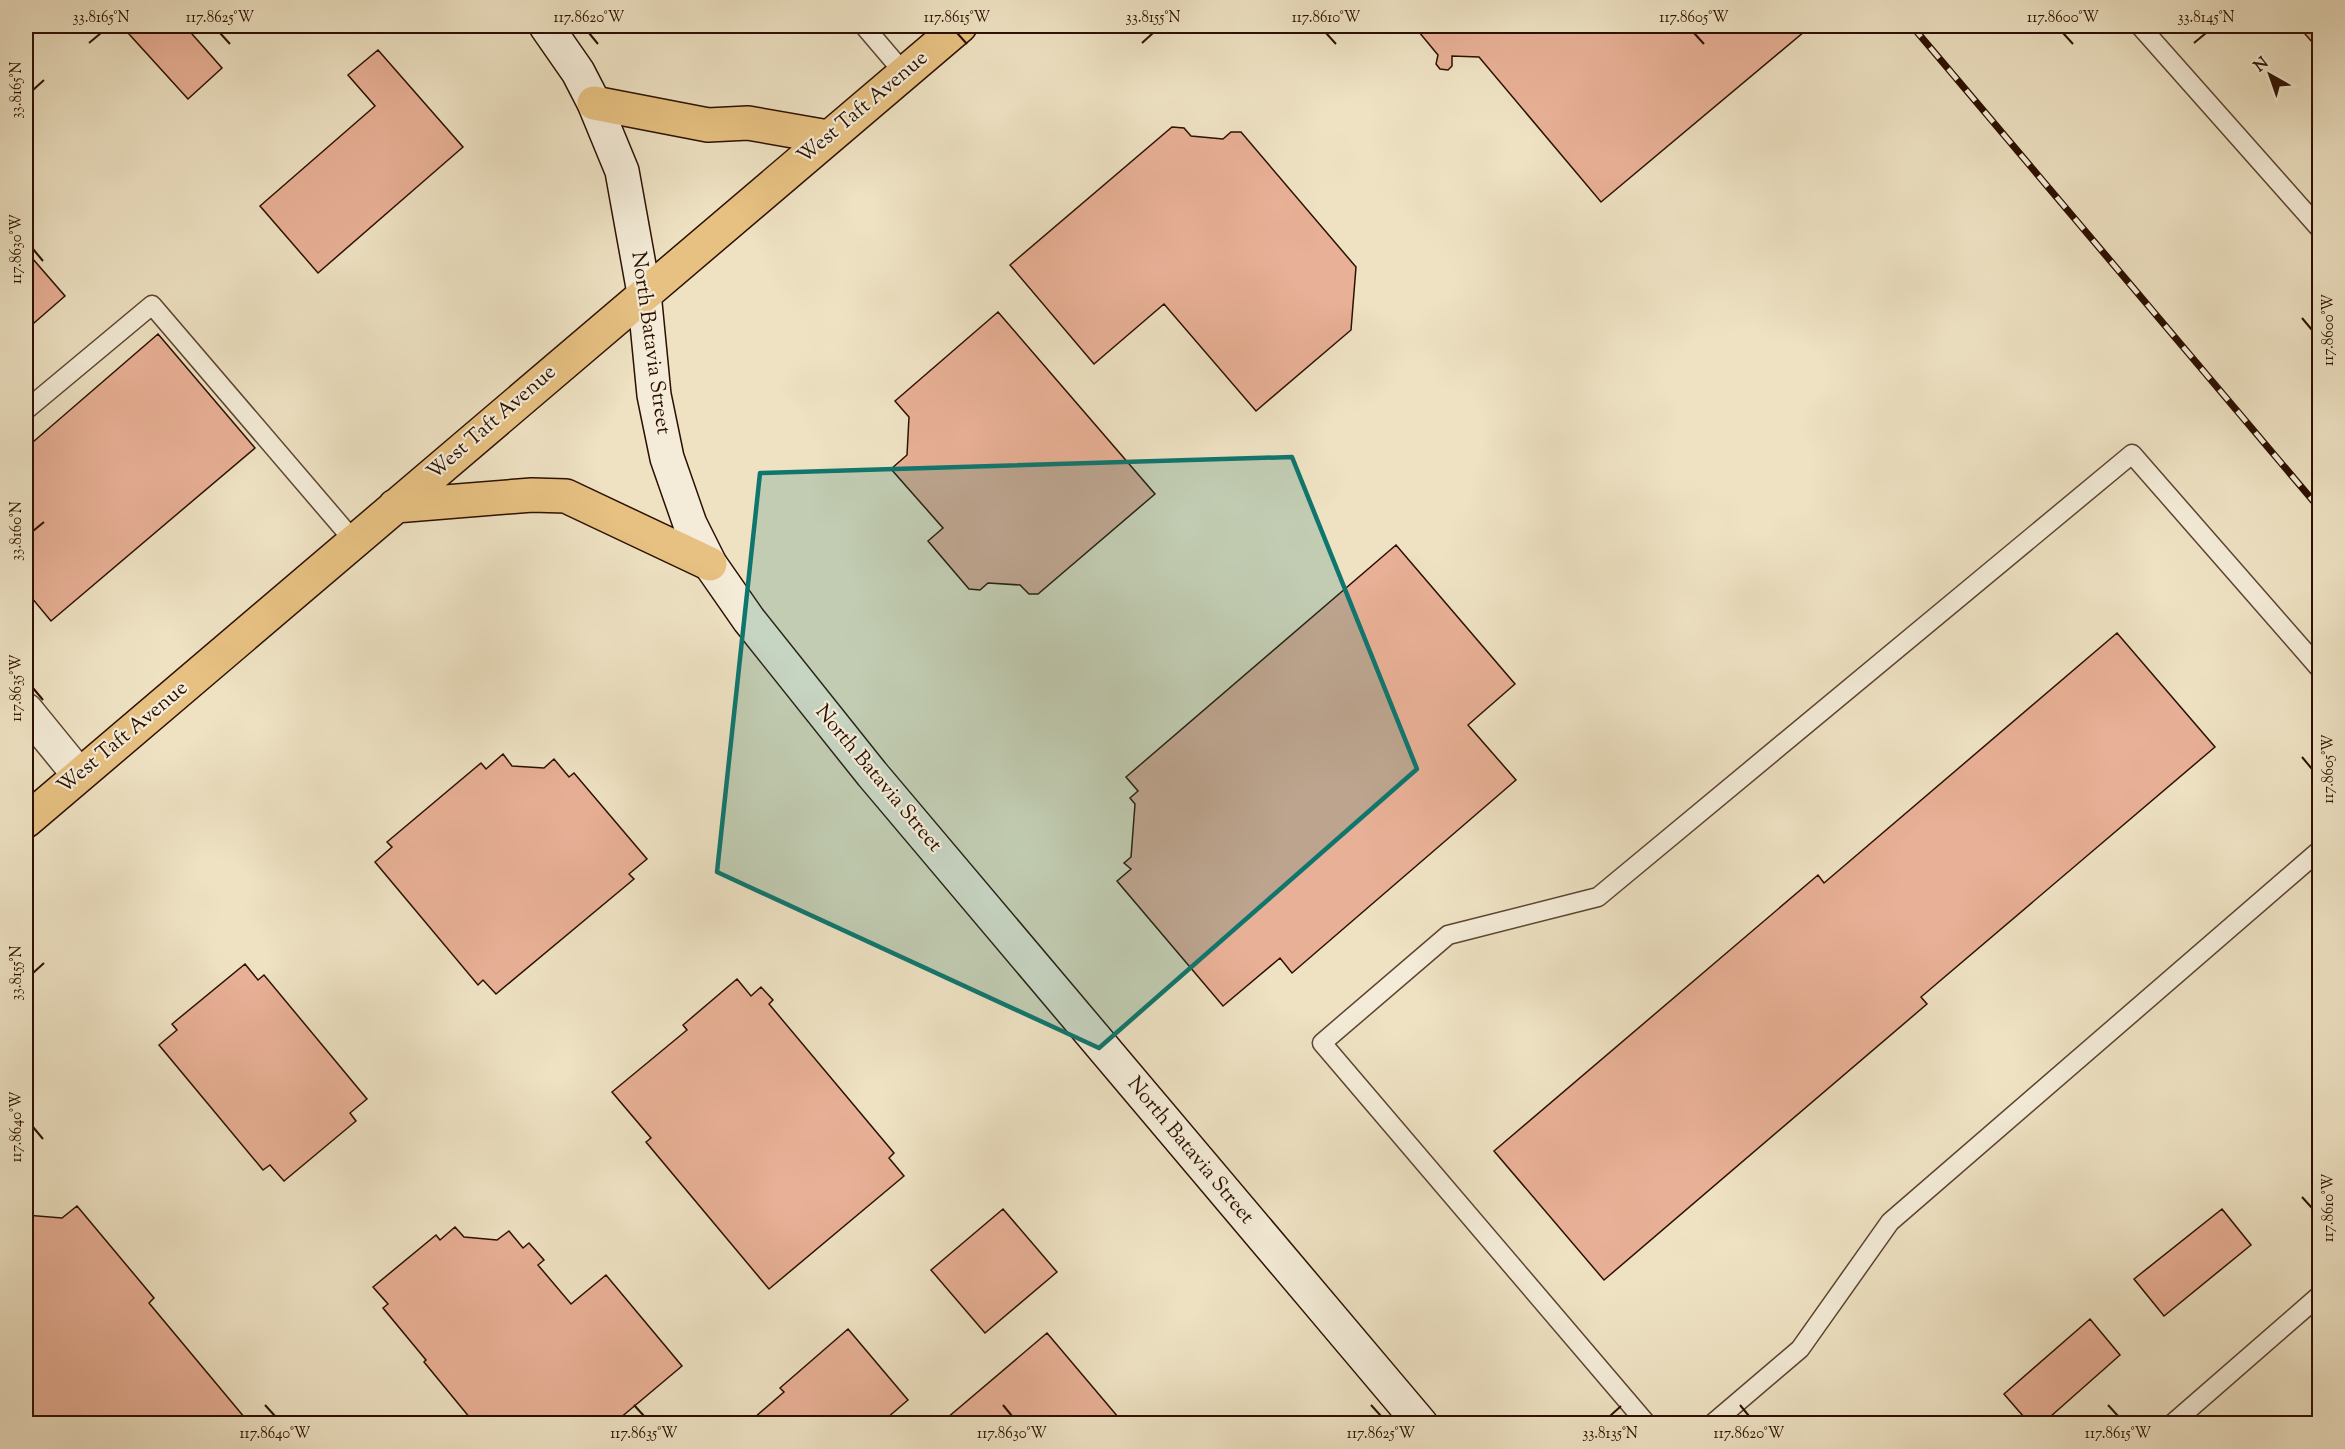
<svg xmlns="http://www.w3.org/2000/svg" width="2345" height="1449" font-family="'Sorts Mill Goudy',serif">
	<rect width="100%" height="100%" fill="#eee2c3"/>
	<filter id="stains"><feTurbulence type="fractalNoise" baseFrequency=".00333" numOctaves="4"/><feColorMatrix values="0 0 0 0 .2 0 0 0 0 .09 0 0 0 0 .02 0 0 0 .5 -.17"/></filter>
	<radialGradient id="worn" r=".72"><stop offset=".6" stop-color="#630" stop-opacity="0"/><stop offset="1" stop-color="#630" stop-opacity=".3"/></radialGradient>
	<path fill="#e8b096" stroke="#2c1000" stroke-width="1.5" d="M139 26H185L222 68 188 99 129 34Z
		M1414 26H1811L1601 202 1479 57 1452 56V66L1448 70 1440 69 1436 64 1438 55Z
		M2298 26H2320V51Z
		M378 50 463 147 318 273 260 206 375 106 348 75Z
		M1172 127 1184 128 1191 136 1223 139 1231 132H1241L1356 267 1351 330 1256 411 1164 304 1094 364 1010 265Z
		M26 251 65 296 34 323 26 313Z
		M998 312 1155 494 1038 594H1029L1020 585 988 583 980 590 969 589 928 541 943 528 891 469 907 455 909 417 895 401Z
		M158 334 255 448 51 621 26 591V448Z
		M1396 545 1515 684 1468 725 1516 780 1292 973 1280 958 1223 1006 1117 881 1131 869 1124 863 1131 857 1135 804 1130 798 1138 791 1126 777Z
		M2117 633 2215 747 1921 997 1927 1004 1604 1280 1494 1151 1818 875 1824 883Z
		M503 754 512 766 544 768 554 759 569 777 574 773 647 859 629 874 634 879 496 994 483 980 478 985 375 862 392 847 387 842 481 763 486 769Z
		M245 964 258 980 264 975 367 1099 350 1113 356 1121 284 1181 270 1165 263 1170 159 1045 177 1030 172 1024Z
		M737 979 751 996 761 987 773 1000 769 1004 894 1153 889 1158 904 1176 769 1289 646 1142 651 1138 612 1092 687 1030 683 1025Z
		M77 1206 154 1298 149 1303 250 1424H26V1215L62 1218Z
		M1003 1209 1057 1272 985 1333 931 1270Z
		M2222 1209 2251 1245 2164 1316 2134 1279Z
		M455 1227 464 1237 497 1240 509 1231 523 1248 529 1243 544 1260 538 1265 571 1304 606 1275 682 1366 613 1424H475L424 1362 426 1360 383 1308 388 1304 373 1287 436 1235 440 1240Z
		M2090 1319 2120 1355 2042 1424H2030L2004 1394Z
		M848 1329 908 1400 880 1424H747L784 1392 780 1388Z
		M1047 1333 1124 1424H940Z"/>
	<g fill="none" stroke-linecap="round" stroke-linejoin="round">
		<defs>
			<path id="lane" d="M864 26 904 73
				M2140 26 2320 229
				M26 410 152 305 354 541
				M1647 1424 1322 1043 1448 935 1598 897 2132 454 2320 669
				M1712 1424 1800 1349 1890 1222 2320 850
				M2172 1424 2320 1295"/>
			<path id="street" d="M26 710 79 775"/>
			<path id="secondary" d="M546 26 578 72 594 103 622 171 644 293 654 395 667 458 690 524 710 564 749 620 872 774 1421 1424"/>
			<path id="primary" d="M594 103 708 125 748 123 828 137
				M395 506 532 495 566 496 710 564
				M26 821 960 26"/>
		</defs>
		<use href="#lane" stroke="#5c4431" stroke-width="21"/>
		<use href="#street" stroke="#5c4431" stroke-width="36"/>
		<use href="#secondary" stroke="#2c1000" stroke-width="36"/>
		<use href="#primary" stroke="#2c1000" stroke-width="36"/>
		<use href="#lane" stroke="#f4ecd8" stroke-width="18"/>
		<use href="#street" stroke="#f4ecd8" stroke-width="33"/>
		<use href="#secondary" stroke="#f4ecd8" stroke-width="33"/>
		<use href="#primary" stroke="#e7c182" stroke-width="33"/>
		<defs>
			<path id="rail" d="M1912 26 2320 509"/>
		</defs>
		<use href="#rail" stroke="#2c1000" stroke-width="7"/>
		<use href="#rail" stroke="#f4ecd8" stroke-width="4.5" stroke-dasharray="14" stroke-linecap="butt"/>
	</g>
	<path fill="#0f766e" fill-opacity="0.2" stroke="#0f766e" stroke-width="4.5" stroke-linejoin="round" d="M1292 457 1417 769 1099 1048 717 872 760 473Z"/>
	<path fill="none" stroke="#2c1000" stroke-width="2" d="M220 33 230 44M589 33 598 44M957 33 967 44M1326 33 1336 44M1694 33 1704 44M2063 33 2073 44M89 43 101 33M1142 43 1153 33M2194 43 2206 33M33 90 44 80M33 249 43 261M2302 318 2312 330M33 531 44 522M33 688 43 700M2302 757 2312 769M33 973 44 963M33 1127 43 1139M2302 1197 2312 1208M265 1405 275 1416M634 1405 644 1416M1003 1405 1012 1416M1371 1405 1381 1416M1740 1405 1749 1416M2108 1405 2118 1416M1610 1416 1621 1406"/>
	<g text-anchor="middle" dominant-baseline="central" stroke-width="4.5" stroke-linejoin="round" paint-order="stroke">
		<g font-size="21" fill="#2c1000" stroke="#f4ecd8">
			<text transform="translate(863 108) rotate(-40)">West Taft Avenue</text>
			<text transform="translate(650 343) rotate(82)">North Batavia Street</text>
			<text transform="translate(492 423) rotate(-41)">West Taft Avenue</text>
			<text transform="translate(123 738) rotate(-40)">West Taft Avenue</text>
			<text transform="translate(878 779) rotate(50)">North Batavia Street</text>
			<text transform="translate(1190 1151) rotate(50)">North Batavia Street</text>
		</g>
	</g>
	<rect width="2345" height="1449" fill="none" stroke="#eee2c3" stroke-width="66"/>
	<g transform="translate(2270 75) rotate(320)" stroke="#f4ecd8" stroke-width="4.5" paint-order="stroke">
	<path d="M0-4.5L10 22L0 15L-10 22Z" fill="#2c1000"/>
	<text y="-9" font-size="16" font-weight="bold" text-anchor="middle" fill="#2c1000">N</text>
	</g>
	<rect x="33" y="33" width="2279" height="1383" fill="none" stroke="#2c1000" stroke-width="2"/>
	<g font-size="15" text-anchor="middle" fill="#2c1000">
		<text x="101" y="22">33.8165°N</text>
		<text x="220" y="22">117.8625°W</text>
		<text x="589" y="22">117.8620°W</text>
		<text x="957" y="22">117.8615°W</text>
		<text x="1153" y="22">33.8155°N</text>
		<text x="1326" y="22">117.8610°W</text>
		<text x="1694" y="22">117.8605°W</text>
		<text x="2063" y="22">117.8600°W</text>
		<text x="2206" y="22">33.8145°N</text>
		<text transform="translate(16 90) rotate(-90)" y="5">33.8165°N</text>
		<text transform="translate(16 249) rotate(-90)" y="5">117.8630°W</text>
		<text transform="translate(2328 330) rotate(-90)" y="5">117.8600°W</text>
		<text transform="translate(16 531) rotate(-90)" y="5">33.8160°N</text>
		<text transform="translate(16 688) rotate(-90)" y="5">117.8635°W</text>
		<text transform="translate(2328 769) rotate(-90)" y="5">117.8605°W</text>
		<text transform="translate(16 973) rotate(-90)" y="5">33.8155°N</text>
		<text transform="translate(16 1127) rotate(-90)" y="5">117.8640°W</text>
		<text transform="translate(2328 1208) rotate(-90)" y="5">117.8610°W</text>
		<text x="275" y="1438">117.8640°W</text>
		<text x="644" y="1438">117.8635°W</text>
		<text x="1012" y="1438">117.8630°W</text>
		<text x="1381" y="1438">117.8625°W</text>
		<text x="1610" y="1438">33.8135°N</text>
		<text x="1749" y="1438">117.8620°W</text>
		<text x="2118" y="1438">117.8615°W</text>
	</g>
	<rect width="100%" height="100%" filter="url(#stains)"/>
	<rect width="100%" height="100%" fill="url(#worn)"/>
</svg>
